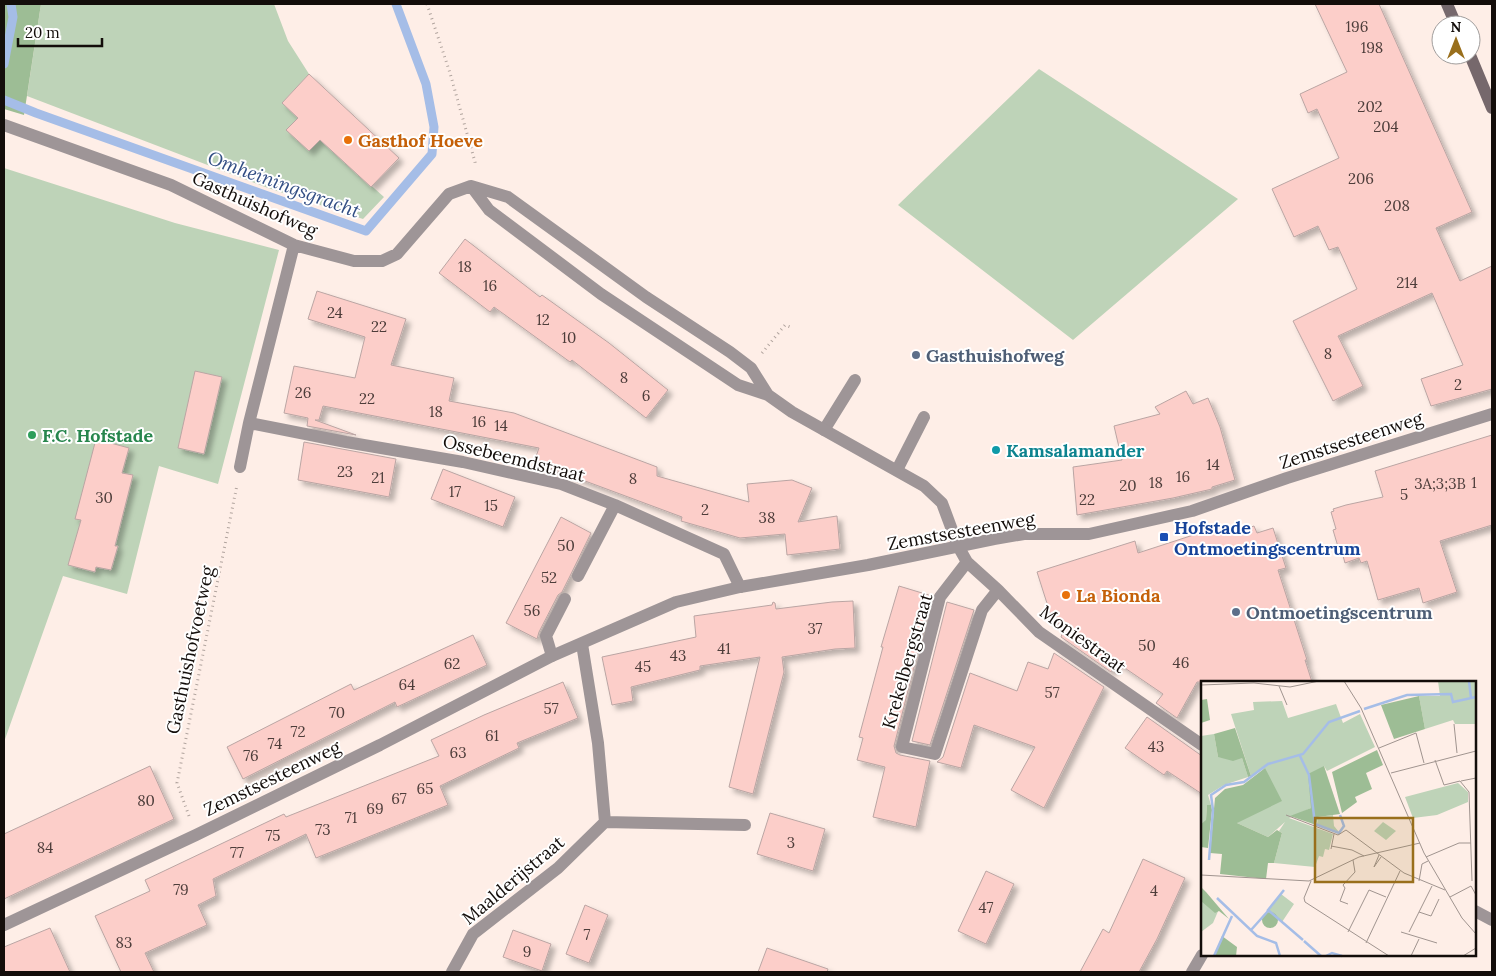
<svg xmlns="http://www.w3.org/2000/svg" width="1496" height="976" font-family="Lora,serif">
	<defs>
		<filter id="shadow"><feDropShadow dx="4.5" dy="4.5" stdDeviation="2.5" flood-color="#0004"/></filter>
	</defs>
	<rect width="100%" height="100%" fill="#feeee7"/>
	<path fill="#bed3b8" d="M41 4H274L288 41 309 74 282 103 298 118 287 130 309 151 320 140 384 197 363 219 268 188 27 96Z
		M1039 69 1238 199 1073 340 898 205Z
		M4 168 175 223 279 250 218 484 159 466 127 594 63 576 4 742Z"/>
	<path fill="#9dbd95" d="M4 4H41L24 115 4 109Z"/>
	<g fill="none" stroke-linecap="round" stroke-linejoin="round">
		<path stroke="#a5bde7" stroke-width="9" d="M4 64 13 17 11 4
			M4 100 36 113 366 231 432 154 434 127 426 84 396 4"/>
	</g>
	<path fill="#fccec9" stroke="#baa5a3" filter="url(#shadow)" d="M1315 4H1379L1472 212 1436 228 1460 281 1492 266V389L1431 406 1421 379 1463 365 1432 293 1338 336 1363 386 1333 401 1293 321 1357 289 1338 247 1329 250 1318 226 1294 237 1272 189 1339 158 1317 109 1308 113 1300 94 1347 72Z
		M309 74 399 158 371 187 320 140 309 151 286 130 298 118 282 103Z
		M465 239 540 297 542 295 609 343 668 390 646 418 572 360 570 362 494 307 490 312 439 273Z
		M317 291 406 319 391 365 454 378 449 401 514 413 657 467V476L749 502 747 484 792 480 812 488 798 522 837 516 840 549 787 555 785 534 740 538 681 521 682 517 534 462 539 448 323 406 319 420H315L356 435 307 426 308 418 284 413 294 366 355 378 365 337 308 319Z
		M195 371 222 377 204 454 178 448Z
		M1186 391 1193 404 1208 398 1220 427 1235 480 1212 487V489L1173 498 1077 515 1073 467 1122 460 1114 426 1160 414 1155 407Z
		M1492 435V525L1440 541 1457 592 1423 603 1419 588 1378 600 1367 561 1361 563 1359 558 1345 563 1341 549 1339 550 1333 530 1336 529 1331 512 1334 511 1333 509 1346 505 1383 497 1375 471Z
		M96 439 129 448 122 473 133 475 115 546H118L111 570 96 567 95 572 68 565 81 520 75 519Z
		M304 442 396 459 389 497 298 480Z
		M443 469 515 497 503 527 431 499Z
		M561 517 591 533 570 576 562 592 558 595 539 632 537 639 506 623Z
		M1224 525 1228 535 1254 526 1257 533 1273 528 1286 568 1278 570 1307 660H1305L1312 682H1197L1177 718 1156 703 1163 694 1116 662 1111 672 1061 637 1065 627 1052 619 1037 572 1135 541 1138 553Z
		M899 586 932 596 894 746 896 753 900 755 930 761 916 827 873 817 885 767 857 760 863 738 859 737 883 647H881Z
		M853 601 855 648 835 649 782 657 784 672 753 794 729 787 760 657 700 666V670L631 687 633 701 612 705 602 657 696 637 694 616 772 605 773 602 775 603 776 609 832 602Z
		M947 602 974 610 930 745 912 741Z
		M473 635 487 665 397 707 395 702 243 779 227 747 351 684 354 690Z
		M1054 653 1104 687 1044 808 1011 790 1035 747 974 725 961 768 937 762 943 757 970 673 1017 691 1028 662 1048 669Z
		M563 682 578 718 517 743 519 748 440 786 448 805 316 858 306 834 213 879 216 896 198 905 207 925 145 953 154 972H121L95 916 150 891 145 880 284 814 286 817 439 756 431 740 484 715Z
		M1147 717 1202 756V794L1167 771 1164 775 1125 748Z
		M150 766 174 819 4 899V834Z
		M770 813 825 829 813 871 757 854Z
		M1143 859 1185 878 1157 939 1139 972H1080L1103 929 1109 933Z
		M986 871 1014 884 986 944 958 931Z
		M585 905 608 915 589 963 566 954Z
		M50 928 70 972H4V947Z
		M513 930 551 944 542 971 503 957Z
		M767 948 828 969 827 972H758Z"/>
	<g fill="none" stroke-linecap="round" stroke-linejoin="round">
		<path stroke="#b1a49e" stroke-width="3" stroke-dasharray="1 4" stroke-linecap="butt" d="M427 4 450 73 475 162V166
			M762 353 785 325 793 328
			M189 816 177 783 237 485"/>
		<path stroke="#9e9597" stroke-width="12" d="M824 430 855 380
			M897 470 924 417"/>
		<path stroke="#9e9597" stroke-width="12" d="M4 125 171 185 294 245 354 261H382L397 254 449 194 471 186 508 197 646 297 730 352 751 368 768 395
			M471 186 489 210 601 294 738 385 768 395 792 412 924 486 942 503 958 546 967 562 998 590 1039 632 1202 745
			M249 423 346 442 463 462 561 484 615 505 724 554 740 587
			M240 467 249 423 294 245
			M967 562 940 597 902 747 935 754 982 610 998 590
			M578 576 615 505
			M552 656 546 636 565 599
			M605 822 745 825
			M1475 911 1492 920
			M452 972 473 934 558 868 605 822 598 743 582 644
			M1192 972 1202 955"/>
		<path stroke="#9e9597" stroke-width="12" d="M4 925 196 835 380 745 552 656 676 602 740 587 868 565 994 539 1024 534H1089L1192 511 1287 478 1492 414"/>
		<path stroke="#76686c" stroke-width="12" d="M1447 4 1456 25
			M1470 55 1492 108"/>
	</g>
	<g fill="#e8710a" stroke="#fff" stroke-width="2">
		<circle cx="348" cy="140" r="5"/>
		<circle cx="1066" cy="595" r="5"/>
	</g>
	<g fill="#5c6f8a" stroke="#fff" stroke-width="2">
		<circle cx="916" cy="355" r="5"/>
		<circle cx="1236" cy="612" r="5"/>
	</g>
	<circle fill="#2e9e5b" stroke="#fff" stroke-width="2" cx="32" cy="435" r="5"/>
	<circle fill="#0f9aa8" stroke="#fff" stroke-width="2" cx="996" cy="450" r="5"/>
	<rect fill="#1a4fb4" stroke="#fff" stroke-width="2" x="1159" y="532" width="10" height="10" rx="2.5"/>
	<g text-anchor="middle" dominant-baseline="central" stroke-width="4" stroke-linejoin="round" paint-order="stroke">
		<g font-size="15" fill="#4d3d3a">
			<text x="1357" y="26">196</text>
			<text x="1372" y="47">198</text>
			<text x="1370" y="106">202</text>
			<text x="1386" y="126">204</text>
			<text x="1361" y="178">206</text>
			<text x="1397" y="205">208</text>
			<text x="465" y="266">18</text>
			<text x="1407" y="282">214</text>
			<text x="490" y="285">16</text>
			<text x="335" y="312">24</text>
			<text x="543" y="319">12</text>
			<text x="379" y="326">22</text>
			<text x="569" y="337">10</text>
			<text x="1328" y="353">8</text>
			<text x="624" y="377">8</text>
			<text x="1458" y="384">2</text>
			<text x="303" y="392">26</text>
			<text x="646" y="395">6</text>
			<text x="367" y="398">22</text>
			<text x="436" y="411">18</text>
			<text x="479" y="421">16</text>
			<text x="501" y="425">14</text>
			<text x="1213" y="464">14</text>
			<text x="345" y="471">23</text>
			<text x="1183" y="476">16</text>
			<text x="378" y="477">21</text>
			<text x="633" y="478">8</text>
			<text x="1156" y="482">18</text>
			<text x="1474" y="482">1</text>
			<text x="1440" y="483">3A;3;3B</text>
			<text x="1128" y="485">20</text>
			<text x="455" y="491">17</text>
			<text x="1404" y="494">5</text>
			<text x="104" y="497">30</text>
			<text x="1087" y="499">22</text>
			<text x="491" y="505">15</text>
			<text x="705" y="509">2</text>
			<text x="767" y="517">38</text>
			<text x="566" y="545">50</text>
			<text x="549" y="577">52</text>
			<text x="532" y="610">56</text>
			<text x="815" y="628">37</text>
			<text x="1147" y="645">50</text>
			<text x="724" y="648">41</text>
			<text x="678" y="655">43</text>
			<text x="1181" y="662">46</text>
			<text x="452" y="663">62</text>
			<text x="643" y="666">45</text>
			<text x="407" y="684">64</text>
			<text x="1052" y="692">57</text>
			<text x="551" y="708">57</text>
			<text x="337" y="712">70</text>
			<text x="298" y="731">72</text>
			<text x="492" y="735">61</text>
			<text x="275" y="743">74</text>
			<text x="1156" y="746">43</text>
			<text x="458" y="752">63</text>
			<text x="251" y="755">76</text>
			<text x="425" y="788">65</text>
			<text x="399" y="798">67</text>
			<text x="146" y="800">80</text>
			<text x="375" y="808">69</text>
			<text x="351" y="817">71</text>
			<text x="323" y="829">73</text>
			<text x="273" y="835">75</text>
			<text x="791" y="842">3</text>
			<text x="45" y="847">84</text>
			<text x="237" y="852">77</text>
			<text x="181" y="889">79</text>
			<text x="1154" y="890">4</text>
			<text x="986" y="907">47</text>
			<text x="587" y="934">7</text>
			<text x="124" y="942">83</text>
			<text x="527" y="951">9</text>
		</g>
		<g font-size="18" font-weight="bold" fill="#c56008" stroke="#fff" text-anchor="start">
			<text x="358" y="140">Gasthof Hoeve</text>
			<text x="1076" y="595">La Bionda</text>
		</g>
		<g font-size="18" fill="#130d0a" stroke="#fff">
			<text transform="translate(255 204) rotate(24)">Gasthuishofweg</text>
			<text transform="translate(1351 440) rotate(-18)">Zemstsesteenweg</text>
			<text transform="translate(514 458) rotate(14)">Ossebeemdstraat</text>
			<text transform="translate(961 531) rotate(-10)">Zemstsesteenweg</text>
			<text transform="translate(1083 639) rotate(36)">Moniestraat</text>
			<text transform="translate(190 650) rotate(-78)">Gasthuishofvoetweg</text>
			<text transform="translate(907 661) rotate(-74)">Krekelbergstraat</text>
			<text transform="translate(272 778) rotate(-26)">Zemstsesteenweg</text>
			<text transform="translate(513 880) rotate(-40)">Maalderijstraat</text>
		</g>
		<g font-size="18" font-weight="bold" fill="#4e5e75" stroke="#fff" text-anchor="start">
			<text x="926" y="355">Gasthuishofweg</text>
			<text x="1246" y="612">Ontmoetingscentrum</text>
		</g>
		<g font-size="18" font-weight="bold" fill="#27864d" stroke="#fff" text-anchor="start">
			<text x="42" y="435">F.C. Hofstade</text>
		</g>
		<g font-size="18" font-weight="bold" fill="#0d838f" stroke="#fff" text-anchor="start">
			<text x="1006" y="450">Kamsalamander</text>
		</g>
		<g font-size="18" font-weight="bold" fill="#164399" stroke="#fff" text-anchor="start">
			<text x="1174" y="527">Hofstade<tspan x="1174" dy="21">Ontmoetingscentrum</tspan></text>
		</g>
		<g font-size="19" font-style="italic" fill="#324e84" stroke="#fff">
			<text transform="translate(284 184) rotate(20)">Omheiningsgracht</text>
		</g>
	</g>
	<g transform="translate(1201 681)">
		<rect width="275" height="275" fill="#feeee7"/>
		<path d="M237 0H275V43H254L252 39 224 48 218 15H239ZM81 20 87 37 135 23 142 42 159 33 174 66 126 90 123 85 110 127 88 137 132 153 128 169 124 168 122 176 118 175 114 186 73 182 81 152 78 150 84 141 67 156 36 142 64 87 50 95 30 33 53 29 52 21ZM13 53 17 76 41 77 47 96 23 104 7 114 10 124H6L5 140 0 143V55ZM257 102 267 111V121L236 134 212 137 204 116ZM132 134 133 145 138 151 116 143 117 136ZM182 141 195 150 185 159 173 150ZM80 213 93 223 81 241 67 229ZM0 220 18 228 12 242 0 251Z" fill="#bed3b8"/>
		<path d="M218 15 224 48 193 58 180 24ZM6 18 9 39 0 42V19ZM34 47 50 95 47 96 41 77 32 80 17 76 13 53ZM176 69 182 84 165 92 171 108 154 116 156 121 141 132 131 91ZM123 85 139 133 117 136 115 144 89 135 110 127 107 93ZM64 87 81 120 36 142 67 156 76 149 81 152 73 182H67L65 198 19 193 21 173 9 172 14 117 24 108 42 104ZM6 124H10L11 129 7 167 0 166V143L5 139ZM0 206 5 211 28 238 18 230 14 232 0 220ZM61 239a8 8 0 1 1 16 0a8 8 0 1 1-16 0ZM21 255 36 266 35 275H13Z" fill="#9dbd95"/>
		<path fill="none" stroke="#a5bde7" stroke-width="2.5" d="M268 0 270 17M163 28 206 14 250 13 252 21 275 16M99 75 108 94 114 143 138 152 143 145 139 134M8 179 12 129 10 114 25 104 43 101 67 83 102 73 128 41 159 30M83 209 67 229 102 259M16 217 56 255 75 262 79 275M50 249 67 230M103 260 120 275M13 275 31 235M125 275 131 272 141 275"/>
		<path fill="none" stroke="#a0948f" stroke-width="1" d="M143 0 160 27 223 172 261 237 275 253M0 4 53 2 89 6 118 0M78 5 86 24M253 43 256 72M178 67 215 52 223 82M234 79 243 104 259 100 268 111 271 200M190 92 275 70M260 100 275 97M85 134 137 154 145 149M145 149 203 192 244 209M130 165 151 169 163 175M130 168 133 153M178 174 173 186 180 176M225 176 258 162H270M0 194 108 200 158 176 219 162M110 200 103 217 104 221 188 275M218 200 221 183 227 180M249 216 270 205 275 214M147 223 139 220 144 207 142 204 154 191 152 179M218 231 230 235 238 218M147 251 168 209 185 216M200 251 236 262M208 251 231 205M165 262 199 190M210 275 218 258M262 275 275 267"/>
		<path fill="#996f1c" fill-opacity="0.15" stroke="#996f1c" stroke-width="2.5" d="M114 137H212V201H114Z"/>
		<rect width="275" height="275" fill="none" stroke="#130d0a" stroke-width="2.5"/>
	</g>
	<rect width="1496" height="976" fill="none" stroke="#130d0a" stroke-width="10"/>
	<g transform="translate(1456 40)"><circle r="24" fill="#ffffff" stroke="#a19e9d"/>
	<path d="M0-4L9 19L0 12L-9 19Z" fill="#996f1c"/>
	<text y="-8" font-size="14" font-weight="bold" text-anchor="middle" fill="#130d0a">N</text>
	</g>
	<path d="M18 38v8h84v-8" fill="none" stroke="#130d0a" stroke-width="2.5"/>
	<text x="25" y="38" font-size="15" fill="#130d0a" stroke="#ffffff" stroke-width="4" paint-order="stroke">20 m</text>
</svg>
